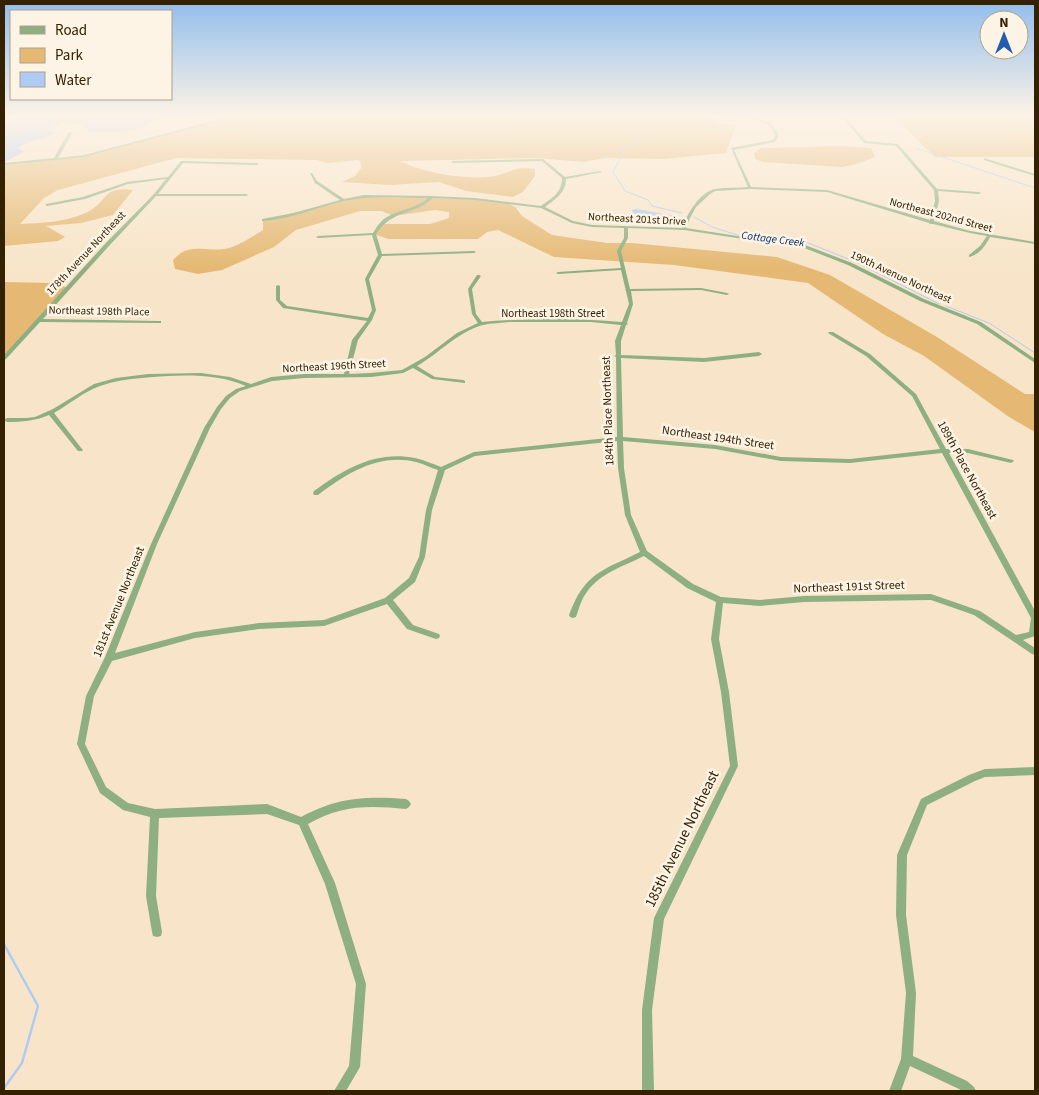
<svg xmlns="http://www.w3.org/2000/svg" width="1039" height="1095" font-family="'Source Sans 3',sans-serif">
	<rect width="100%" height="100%" fill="#f8e5c9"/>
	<path fill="#e5b974" d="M239 115H710L718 123 736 125 726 153 664 159 604 158 584 162 535 158 400 161C424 173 460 179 487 177 508 176 510 165 535 169V176L523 192 513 197 466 191 439 182 389 185 342 182 355 176 362 167 360 161 357 160 328 163 317 160 176 158 58 190 44 198 20 224C41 223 64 222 83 214 108 205 100 185 133 190L113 215 81 223 46 226 65 237 58 241 4 246V164L85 156Z
		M892 115H1035V157H935Z
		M839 146 871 148 875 157 857 164 842 167 763 162 755 159 754 153 761 148Z
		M364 196 475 199 507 203 515 207 522 216 552 235 607 243H632L777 257 830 275 937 337 1025 394H1035V432L1009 417 924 356 883 334 808 283 674 265 554 257 498 230 487 232 478 239H388L374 234 384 224H430L449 218V212L435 210 393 216 382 211H360L296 230 274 247 222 270 198 274 175 269 173 260C189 242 204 252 224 249 238 247 251 237 263 230V220Z
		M4 282 52 283 69 288 4 358Z"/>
	<path fill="#afcbf3" d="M20 115H168C158 119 149 125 140 128 122 134 107 131 89 132L82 124 63 123 46 130 56 133C44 140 30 139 18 148L24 152 4 162V125Z
		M637 209 674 216 677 218V224L634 223 632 210Z"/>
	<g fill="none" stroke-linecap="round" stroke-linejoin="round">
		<path stroke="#afcbf3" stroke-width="1" d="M645 133 625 149 613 172 625 191 648 200 652 206 682 213
			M915 148 1035 188
			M694 217 712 227 744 237 783 236 801 240 853 261
			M858 263 939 304
			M946 306 989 323 1035 353"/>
		<path stroke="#afcbf3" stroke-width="2.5" d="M4 944 38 1006 22 1063 4 1088"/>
		<path fill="#8daf81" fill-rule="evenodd" d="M236 115H242L84 157 4 165V163L54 158 68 133 70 132 72 133 58 158 84 155Z
			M742 115H747L771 123 779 135 775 142 734 150 751 187 827 190 930 220 935 201 934 190 896 146 864 143 844 119 845 117 866 141 898 144 937 189 979 192 981 193 979 194 938 191 939 201 934 221 970 231 1035 242V244L990 237C986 245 979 255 969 257V255L980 246 987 236 970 233 933 224H930L929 223 827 192 750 189 715 191 710 194 696 207 690 218 686 228 750 238 792 240 852 263 924 299 981 322 1035 359V363L977 324 920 301 848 265 789 242 750 240 684 230 628 228V238L621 251 630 289 701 288 727 293 729 294 727 295 701 290 631 291 633 304 627 323 628 324 626 325 621 341V355L704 358 759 352 762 354 759 356 704 362 621 358 623 437 715 445 781 457 850 459 940 449 912 396 866 356 828 333 829 332H833L870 354 916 394 946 449H968L1013 460 1014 461 1011 463 968 453H949L1035 611V636L1023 640 1035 648V655L1032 654 974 615 931 600 804 602 760 606 723 603 719 639 729 692 738 766 664 919 652 1010 654 1091H642V1010L654 918 730 766 721 692 711 639 716 602 687 588 644 556C624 566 600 573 587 592 581 599 579 609 576 617L573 618 570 617 569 615C585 572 602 571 640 552L625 515 618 468 617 441 475 456 445 470 432 510 425 557 415 582 393 600 413 625 439 634 440 636 439 638 436 639 407 629 387 604 324 626 259 629 195 638 112 661 94 696 85 744 106 787 128 803 155 809 267 804 301 817C338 797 366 796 406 799L409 801 411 804 409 807 406 809C369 805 340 805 308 824L335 883 366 984 360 1067 346 1091H334L349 1066 356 984 325 884 299 825 267 814 159 818 156 896 162 932 161 936 157 937 153 936 152 932 146 896 150 817 123 810 100 793 77 744 86 696 105 657 151 544 204 428 217 407 226 396 236 389 246 386C214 372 176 375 142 378 128 379 114 381 100 386 83 392 70 404 54 413L82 449 83 450 82 451H78L49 415C35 421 22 422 7 422L4 420 7 418H26L35 417 53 409 94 384 116 378 148 374 201 373 230 377 251 384 271 377 304 374H344L352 340 367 321 283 308 276 300V286L278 285 280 286V300L287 306 368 318 372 310 365 279 378 255 372 235 318 238 316 237 318 236 373 233C377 227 380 221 387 217 400 209 416 209 428 198 400 198 371 195 344 201 317 207 289 220 262 221V219L294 213 340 200 315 183 310 173H312L317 181 344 199 364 195 432 196 475 198 541 206C552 198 562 193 562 178L542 161 453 163 451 162 453 161 543 159 565 177 600 171 602 172 566 179C566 193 555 199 545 207L573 221 592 225 682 228C687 214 700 192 715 189 726 187 737 188 748 187L731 148 773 140 775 135 769 125ZM433 198 475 200 541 208 572 223 592 227 624 228V238L617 251 621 268 558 272 556 273 558 274 621 270 629 304 622 322C576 318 529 318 482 322L476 314 472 289 481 276 479 275H477L468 289 472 314 478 323 457 333 425 357 402 370 371 373 349 374 358 340 372 320 376 310 369 279 382 256 474 253 476 252 474 251 382 254 376 234C393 209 413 216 433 198ZM510 322H591L621 325 615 341 616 355 614 356 616 357 617 437 474 452 441 467C433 464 424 460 415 458 376 450 344 469 314 491L313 493 314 495H318C347 473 379 453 416 462 424 464 431 468 438 470L426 510 419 557 409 578 385 598 324 620 259 623 195 632 115 653 157 544 210 428 221 409 230 398 240 391 272 381 304 378 371 377 403 373 413 368 432 379 465 383V381L463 380 435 377 417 366C438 354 459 331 483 325 491 323 501 323 510 322ZM623 441 715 449 781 461 850 463 942 453 1031 618 1029 632 1016 635 980 611 931 594 804 596 760 600 721 597 693 584 647 551 631 515 624 468Z
			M984 158 1035 174V176L984 160Z
			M181 161 257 163 259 164 257 165 183 163 158 194H246L248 195 246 196H156L108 247 43 319 159 321H161V323L40 322 6 359 4 360V355L104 245 154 194 166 179 128 184 85 199 47 206H46V204L83 197 127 182 168 177Z
			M1035 767V775L985 777 975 781 927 805 907 855 906 915 916 993 913 1056 967 1081 974 1087 976 1091H962L959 1089 910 1066 901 1091H889L901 1059 906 993 896 915 897 855 921 799 969 775 985 769Z"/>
	</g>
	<linearGradient id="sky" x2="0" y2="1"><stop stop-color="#91bdec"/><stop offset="0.43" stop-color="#fcf3e7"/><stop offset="1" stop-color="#fcf3e7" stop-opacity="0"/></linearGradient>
	<rect width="1039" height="268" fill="url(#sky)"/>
	<g text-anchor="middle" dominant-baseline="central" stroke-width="5" stroke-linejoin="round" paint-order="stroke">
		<g font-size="11" fill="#332101" stroke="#fef4e6">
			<text transform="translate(941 215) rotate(15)">Northeast 202nd Street</text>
			<text transform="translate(637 219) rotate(3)">Northeast 201st Drive</text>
			<text transform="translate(86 253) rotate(-47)">178th Avenue Northeast</text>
			<text transform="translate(901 277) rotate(25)">190th Avenue Northeast</text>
			<text transform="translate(99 311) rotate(1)">Northeast 198th Place</text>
			<text x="553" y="313">Northeast 198th Street</text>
			<text transform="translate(334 366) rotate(-3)">Northeast 196th Street</text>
		</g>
		<g font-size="11" font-style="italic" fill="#032e67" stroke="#fef4e6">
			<text transform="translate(773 239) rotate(7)">Cottage Creek</text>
		</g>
		<g font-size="12" fill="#332101" stroke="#fef4e6">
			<text transform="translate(608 411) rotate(-92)">184th Place Northeast</text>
			<text transform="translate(718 438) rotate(8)">Northeast 194th Street</text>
			<text transform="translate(967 470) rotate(61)">189th Place Northeast</text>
			<text transform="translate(849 587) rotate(-2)">Northeast 191st Street</text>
			<text transform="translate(119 602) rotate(-68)">181st Avenue Northeast</text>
		</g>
		<g font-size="15" fill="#332101" stroke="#fef4e6">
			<text transform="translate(682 839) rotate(-64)">185th Avenue Northeast</text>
		</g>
	</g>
	<rect width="1039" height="1095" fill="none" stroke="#332101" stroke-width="10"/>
	<rect x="10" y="10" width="162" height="90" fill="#fef4e6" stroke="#ada08a"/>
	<rect x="20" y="26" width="25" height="8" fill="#8daf81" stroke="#ada08a"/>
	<text x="55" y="35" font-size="15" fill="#332101">Road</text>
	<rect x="20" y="48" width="25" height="15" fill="#e5b974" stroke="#ada08a"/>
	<text x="55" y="60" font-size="15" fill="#332101">Park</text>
	<rect x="20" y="72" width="25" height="15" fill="#afcbf3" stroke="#ada08a"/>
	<text x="55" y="85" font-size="15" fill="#332101">Water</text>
	<g transform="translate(1004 35)"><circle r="24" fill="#fef4e6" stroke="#ada08a"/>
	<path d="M0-4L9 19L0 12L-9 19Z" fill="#225daf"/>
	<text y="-8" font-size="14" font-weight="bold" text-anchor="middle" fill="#332101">N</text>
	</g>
</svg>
